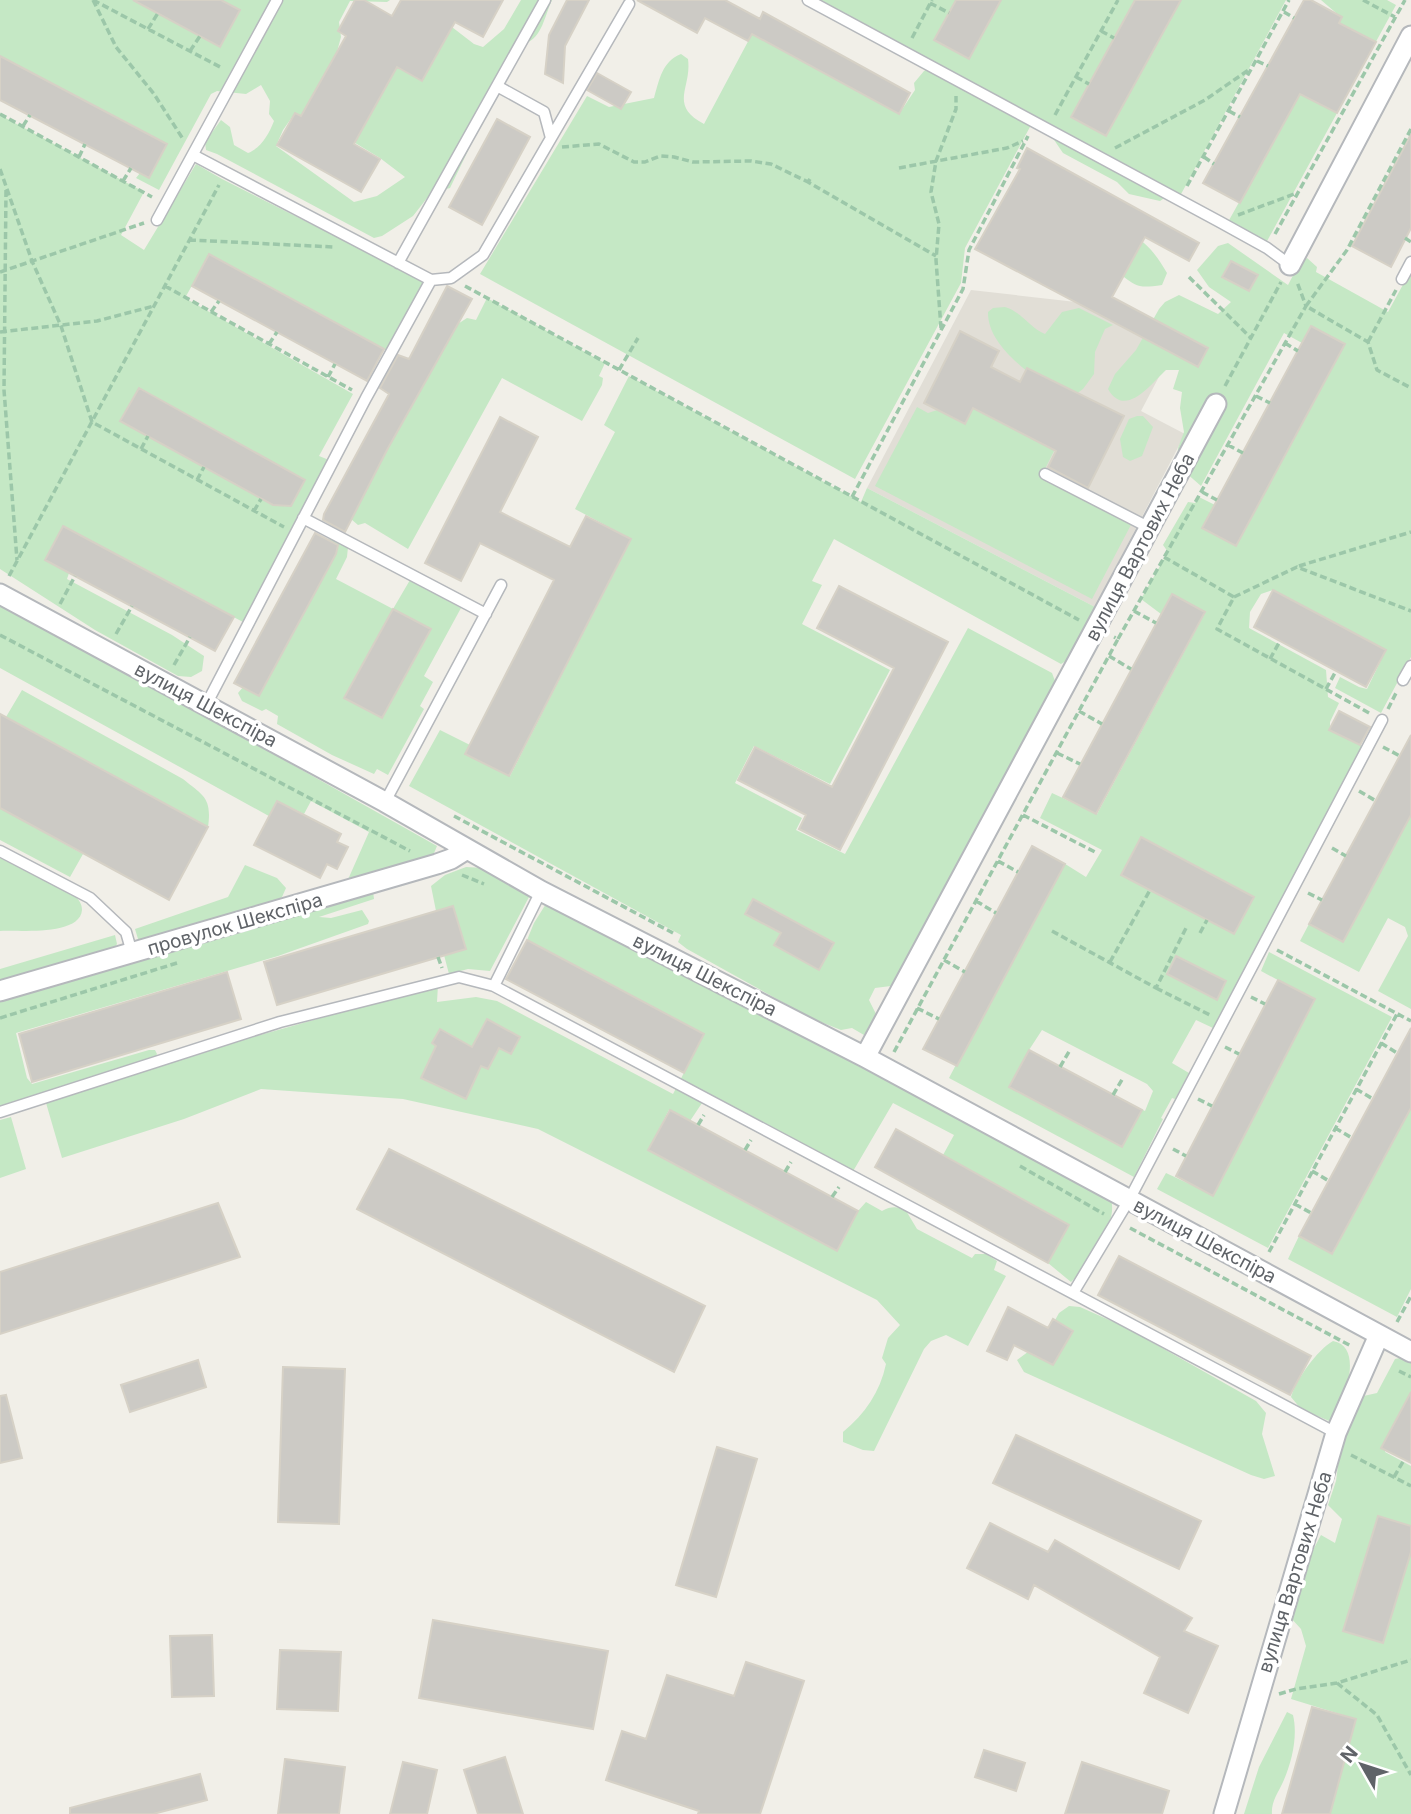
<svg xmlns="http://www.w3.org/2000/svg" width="1411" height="1814" font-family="Inter,sans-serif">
	<rect width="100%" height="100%" fill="#f1efe8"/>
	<path fill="#e1ded6" d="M971 290 1076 302 1172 352 1141 411 1185 434 1095 607 867 488Z"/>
	<path fill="#c5e8c5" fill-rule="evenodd" d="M0 0H390L387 2 350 1 339 22 341 37 332 70 321 134 295 113 283 130 276 146 354 202 377 196 405 177 380 158 347 138 366 122 388 83 386 61 422 81 442 45 427 36 448 24 474 44 483 47 504 29 521 0H552C544 17 543 36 525 44L479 128 450 188 431 193 413 216 382 236 374 238 217 154 206 150 205 142 221 120 230 127 234 145 248 153C261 148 269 134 274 121L269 114 270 101 261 85 246 94 217 91 211 94 159 190 136 178 140 173 150 177 167 144 0 56Z
		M815 0H1286L1180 196 1173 192 1160 201 1129 194 1117 182 1063 153 1050 134 977 94H973L1031 125 965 248 961 283 855 479 480 274 587 96 609 107 654 98C659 81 662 61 681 54L688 59C692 88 668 105 704 124L752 34 899 114 915 90 914 83 924 71 934 65Z
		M1321 0H1387L1396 5 1266 243 1228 222 1342 18Z
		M0 115 144 192 121 235 144 250 196 164 222 179 426 282 387 351 209 255 185 298 353 394 319 456 329 460 243 622 63 527 45 560 69 573 67 579 172 635 204 656 202 671 191 677 178 676 95 630 0 569Z
		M1128 231C1148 244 1155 253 1167 273L1162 285C1140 288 1138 288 1120 274Z
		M1228 243 1288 285 1299 264 1307 258 1317 267 1316 272 1388 312 1411 270V657L1381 713 1335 688 1340 677 1359 687 1367 689 1386 650 1273 590 1261 594 1250 612 1249 628 1326 670 1328 697 1339 703 1330 722V730L1364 747 1213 1028 1196 1020 1172 1063 1189 1073 1175 1099 1172 1098 1161 1118 1163 1119 1134 1177 949 1078 1062 862 1086 877 1102 850 1040 818 1052 793 1097 814 1205 613 1172 594 1161 614 1141 599 1168 552 1163 545 1188 502 1195 503 1199 497 1215 505 1203 528 1236 546 1344 344 1312 326 1302 343 1284 333 1201 486 1177 465 1178 448 1184 432 1180 408 1182 392 1173 389 1179 370H1166C1151 384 1125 419 1108 389L1115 374 1136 350 1159 309 1165 302 1179 295 1218 314 1231 302 1209 287 1197 270 1218 246ZM1042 1030 1147 1084 1153 1091 1145 1111 1029 1050Z
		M487 298 605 363 599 376 603 378 602 385 582 421 502 378 408 549 365 523 358 525 351 519 444 333 467 318 476 320Z
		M1005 307C1022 312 1030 328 1045 334L1062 312 1079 308 1113 325 1105 329 1095 352 1094 374 1083 389 1068 400C1040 381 987 349 988 312L993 308Z
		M629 376 861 502 867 488 1095 607 1066 661 1061 664 834 539 812 581 822 585 802 624 890 670 830 784 754 746 735 783 802 818 796 830 845 854 968 628 1052 673 1055 681 896 980 891 986 875 988 869 1000 876 1014 864 1035 852 1028 841 1030 811 1018 687 949 678 942 681 935 409 786 440 730 470 745 466 754 510 776 631 539 575 509 615 432 604 425Z
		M965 401 1051 444 1054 451 1044 471 1133 521 1092 599 875 486 917 407 928 413Z
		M1137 416H1143L1153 427 1142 456 1130 461 1123 457 1120 439 1129 419Z
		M332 538 342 541 348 547 347 557 336 579 393 609 410 580 461 608 424 676 433 682 420 706 424 709 388 775 377 769 374 774 332 755 277 724 278 716 266 709 262 711 242 701 238 693 250 679 320 545Z
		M0 603 149 684 437 846 432 858 346 884 369 832 311 801 304 814 277 801 269 816 267 815 0 668Z
		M22 690 183 779C204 796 212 798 208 827L6 717Z
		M0 808 83 854 70 877 0 840Z
		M1411 815V1009L1378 991 1408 936 1405 927 1388 918 1359 972 1300 941 1309 924Z
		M0 858 75 896C79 900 82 904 82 910 80 936 19 930 0 931Z
		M245 865 277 878 286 888 282 897 272 905 142 941 138 939 135 929 228 897Z
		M466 867 484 868 529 891V897L490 971 468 969 449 974 444 955 465 948 453 906 436 911 431 886 445 875Z
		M373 891 374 899 319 917 331 918 362 910 369 921 368 924 278 956 16 1033 27 1078 32 1084 149 1050H155L157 1054 154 1060 0 1107V999Z
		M549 899 1111 1199C1118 1225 1091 1254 1078 1275L1071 1282 1048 1263 1069 1225 943 1155 954 1135 893 1103 852 1173 706 1097 690 1121 669 1110 648 1150 832 1248H839L858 1211 866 1202 882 1211C891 1206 896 1207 905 1209L917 1229 972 1258 975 1254H986L997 1261 994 1270 1006 1276 968 1346 946 1335 931 1341 924 1349 874 1451 863 1450 843 1442V1432C865 1414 880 1392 886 1364L882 1358 888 1338 900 1325 877 1300 538 1129 403 1099 261 1089 184 1119 62 1158 44 1096 438 985 437 1002 476 997 497 1001 673 1094 704 1034 527 940 534 923Z
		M115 935 117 944 113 950 0 986V969Z
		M1269 952 1392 1017 1268 1248 1157 1189 1166 1173 1213 1195 1315 1000 1261 971Z
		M1411 1108V1289L1397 1317 1288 1259 1299 1236 1333 1253Z
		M11 1117 26 1169 0 1178V1120Z
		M1069 1306 1080 1307 1125 1327 1256 1401 1266 1413 1262 1434 1275 1476 1264 1479 1251 1475 1024 1372 1017 1360 1044 1340 1059 1313Z
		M1333 1341C1366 1347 1342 1404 1334 1423L1301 1409 1291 1397C1296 1380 1317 1350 1333 1341Z
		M1409 1356H1411V1409L1404 1406 1386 1440 1385 1452 1411 1466V1814H1330L1356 1719 1291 1699 1306 1646 1301 1629 1290 1617 1297 1580 1321 1535 1335 1543 1342 1519 1328 1505 1336 1481 1340 1450 1359 1397 1377 1393 1395 1359Z
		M1287 1712 1293 1715C1298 1736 1292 1762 1283 1782 1278 1793 1271 1802 1272 1814H1244L1259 1767Z"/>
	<path fill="#cccac5" stroke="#d6d1c6" stroke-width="2" d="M133 0H221L240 10 220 47Z
		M355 0H364L392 16 401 0H503L483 37 455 22 422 81 397 67 354 144 380 159 361 192 277 145 295 113 301 116 346 36 338 31Z
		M567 0H589L565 46 563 83 545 74 549 35Z
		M637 0H725L760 19 763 12 910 93 899 114 752 34 748 41 705 18 697 33Z
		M956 0H1001L969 59 934 40Z
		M1135 0H1181L1106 136 1071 117Z
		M1304 0H1311L1342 17 1339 23 1376 42 1337 113 1300 94 1240 203 1203 183Z
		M0 56 167 144 149 178 0 100Z
		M597 73 631 92 621 109 587 90Z
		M497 119 530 137 482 225 449 207Z
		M1411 134V228L1391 267 1352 246Z
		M1027 148 1199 243 1189 261 1145 237 1112 297 1208 348 1198 367 975 249 1020 169 1017 168Z
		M209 254 384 349 367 381 192 286Z
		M1231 261 1258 275 1249 291 1222 277Z
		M447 286 472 299 387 450 345 532 323 520 324 514 389 394 380 388 398 355 409 359Z
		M1311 326 1345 344 1236 546 1202 528Z
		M960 331 999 351 991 367 1020 382 1027 368 1124 416 1088 488 1048 467 1056 451 973 408 965 424 924 403Z
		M139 388 305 480 291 506 273 505 120 421Z
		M500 417 538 437 500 512 570 547 586 516 631 539 509 776 465 754 554 580 480 543 461 581 425 563Z
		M63 526 234 617 215 651 45 560Z
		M315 533 338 545 336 554 259 696 234 683Z
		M839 586 948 642 840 850 799 829 806 815 738 780 755 747 832 787 894 668 817 628Z
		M1273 590 1386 650 1366 687 1254 627Z
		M1172 594 1205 612 1096 814 1063 797Z
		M393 609 431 629 382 718 344 698Z
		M1339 711 1370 727 1360 745 1329 730Z
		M0 714 208 827 169 900 0 808Z
		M1411 735V815L1343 942 1309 924Z
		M277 801 341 834 337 842 348 847 337 869 327 864 320 878 254 845Z
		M1141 837 1254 897 1234 934 1121 875Z
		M1032 846 1065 864 957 1066 923 1049Z
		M753 899 834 943 819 970 774 945 781 933 745 914Z
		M453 906 466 949 277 1005 264 962Z
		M527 940 704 1034 684 1073 506 979Z
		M1176 956 1226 981 1217 1000 1167 974Z
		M227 972 241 1019 32 1082 19 1034Z
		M1278 980 1315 999 1213 1196 1176 1176Z
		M487 1019 520 1037 511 1054 499 1048 488 1069 481 1066 466 1099 421 1078 436 1046 432 1043 440 1029 472 1047Z
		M1411 1028V1108L1332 1254 1299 1236Z
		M1029 1050 1142 1110 1122 1147 1009 1087Z
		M670 1110 858 1211 837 1251 648 1150Z
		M896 1129 1069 1225 1048 1263 875 1167Z
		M389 1149 705 1306 674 1372 357 1209Z
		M218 1203 240 1257 0 1334V1272Z
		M1119 1256 1311 1356 1290 1395 1098 1295Z
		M1008 1307 1048 1328 1053 1319 1073 1331 1053 1365 1014 1345 1007 1360 987 1351Z
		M198 1360 206 1387 130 1412 121 1385Z
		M283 1367 345 1369 339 1524 278 1522Z
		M1411 1392V1463L1381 1448Z
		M6 1395 22 1458 0 1463V1396Z
		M1016 1435 1201 1521 1179 1569 993 1483Z
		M717 1447 757 1459 716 1597 676 1585Z
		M1378 1516 1411 1526V1552L1383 1643 1343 1631Z
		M990 1523 1048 1552 1055 1540 1192 1618 1184 1631 1218 1646 1188 1713 1144 1693 1160 1657 1034 1585 1028 1599 967 1568Z
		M433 1620 608 1651 593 1729 419 1698Z
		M212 1635 214 1696 172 1697 170 1636Z
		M280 1650 341 1652 338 1711 277 1709Z
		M746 1662 804 1681 760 1814H698L699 1811 606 1780 622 1731 646 1739 667 1675 734 1696Z
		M1312 1707 1356 1719 1330 1814H1282Z
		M984 1750 1025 1763 1016 1791 975 1777Z
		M505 1757 523 1814H478L464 1770Z
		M285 1759 345 1767 339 1814H278Z
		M403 1762 437 1770 427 1814H390Z
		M1082 1762 1169 1791 1162 1814H1065Z
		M200 1774 207 1800 153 1814H70V1808Z"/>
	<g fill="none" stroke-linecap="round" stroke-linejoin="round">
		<defs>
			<path id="lane" d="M808 0 1220 222 1267 248 1290 265
				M497 86 544 112 551 138
				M193 155 431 280 451 278 483 255 629 4
				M157 220 277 0
				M398 263 545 0
				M1402 279 1411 262
				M1045 474 1150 528
				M303 518 486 614
				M1403 680 1411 666
				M206 705 366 398 431 280
				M385 802 501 585
				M0 851 90 898 126 932 132 953
				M494 986 541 891
				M0 1112 280 1022 459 977 494 986 1336 1433
				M1073 1293 1129 1200 1382 720"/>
			<path id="street" d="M1290 265 1411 36
				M0 594 385 802 541 891 865 1057 1411 1352
				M0 991 437 864 451 859 467 849
				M865 1057 1216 404
				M1224 1814 1336 1433 1379 1335"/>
		</defs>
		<use href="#lane" stroke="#b5b8bc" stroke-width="13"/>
		<use href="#street" stroke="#b5b8bc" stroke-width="23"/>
		<path stroke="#9cc7a9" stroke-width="3.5" stroke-dasharray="7 3.5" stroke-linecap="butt" d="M93 0 116 47 154 94 183 139
			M93 0 222 68
			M1363 0 1395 17
			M930 3 949 13
			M1284 12 1294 18
			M148 29 158 13
			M1101 31 1114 38
			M912 38 932 0
			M190 51 200 36
			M1257 61 1268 66
			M1076 77 1089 84
			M1229 111 1240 117
			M0 114 152 197
			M1055 115 1118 0
			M23 126 30 115
			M1411 129 1347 250 1306 306 1368 342 1377 370 1411 388
			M562 147 599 144 634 162H645L660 156 674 157 693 162 751 161 771 164 808 182
			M1115 148 1205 100 1250 69
			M79 157 85 144
			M1204 157 1214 164
			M899 168 1007 148 1023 141
			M0 169 32 261 61 326 92 422 284 527
			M810 179 808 182 936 256
			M123 181 131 168
			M1187 186 1289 0
			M6 190 4 390 17 560
			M1238 215 1297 193
			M1275 234 1405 0
			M1405 238 1411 242
			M189 240 334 247
			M0 272 144 223
			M1189 277 1250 337
			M165 286 352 390
			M465 286 1079 620
			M211 312 219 301
			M941 328 936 260 939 224 931 192 936 161 956 109V96
			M0 332 97 321 154 306
			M1368 342 1396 290
			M1285 343 1298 351
			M269 344 277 332
			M619 370 638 338
			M328 377 335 364
			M1225 386 1281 282
			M1256 396 1270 403
			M1228 445 1243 453
			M141 449 148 436
			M197 480 204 467
			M1202 492 1217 500
			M852 497 963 289 969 250 1028 136
			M254 511 261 499
			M1164 557 1234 597 1217 629 1371 714
			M1299 566 1411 532
			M9 576 219 185
			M1234 597 1297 567 1411 611
			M60 604 75 576
			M1134 611 1156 623
			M116 634 132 606
			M0 635 410 851
			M1118 639 1306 306 1297 282
			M1109 656 1131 669
			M1270 659 1280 641
			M174 665 190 637
			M1326 689 1336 671
			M1388 709 1397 691
			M1079 711 1102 724
			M1383 747 1400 756
			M1057 753 1080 764
			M1359 791 1376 801
			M1023 815 1095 852
			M454 816 673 933
			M1332 848 1346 856
			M998 861 1018 872
			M462 875 484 884
			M1308 893 1322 900
			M976 901 996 913
			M1052 931 1156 988 1187 926
			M1200 933 1207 920
			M1277 950 1411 1021
			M438 957 442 968
			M944 960 965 972
			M1110 962 1150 890
			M1156 988 1210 1015
			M1251 997 1265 1004
			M917 1008 939 1019
			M0 1018 177 963
			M1381 1043 1397 1053
			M1225 1047 1239 1054
			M894 1052 1118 639 1114 637
			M1060 1067 1070 1050
			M1356 1089 1373 1099
			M1113 1095 1123 1078
			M1198 1099 1212 1106
			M698 1125 704 1115
			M1335 1128 1352 1138
			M1173 1149 1186 1156
			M745 1150 751 1140
			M1020 1166 1104 1214
			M1312 1171 1329 1181
			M785 1172 791 1162
			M832 1197 839 1187
			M1295 1204 1311 1213
			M1130 1228 1351 1346
			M1269 1252 1397 1014
			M1397 1322 1411 1296
			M1399 1371 1411 1377
			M1351 1455 1411 1486
			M1394 1477 1404 1460
			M1337 1683 1377 1715 1411 1775
			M1279 1694 1296 1689 1337 1683 1411 1660"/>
		<use href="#lane" stroke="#fff" stroke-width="10"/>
		<use href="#street" stroke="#fff" stroke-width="19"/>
	</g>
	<g text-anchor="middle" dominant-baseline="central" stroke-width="7" stroke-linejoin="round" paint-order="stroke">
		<g font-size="19" fill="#5f6368" stroke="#fff">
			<text transform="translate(1140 547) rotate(-62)">вулиця Вартових Неба</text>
			<text transform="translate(206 705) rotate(28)">вулиця Шекспіра</text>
			<text transform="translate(235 924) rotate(-16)">провулок Шекспіра</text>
			<text transform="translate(705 975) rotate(27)">вулиця Шекспіра</text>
			<text transform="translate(1205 1241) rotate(28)">вулиця Шекспіра</text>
			<text transform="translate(1295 1572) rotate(-73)">вулиця Вартових Неба</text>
		</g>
	</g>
	<g transform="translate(1362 1765) rotate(309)" stroke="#ffffff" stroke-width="5" paint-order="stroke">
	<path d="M0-5L12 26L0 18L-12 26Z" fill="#5f6368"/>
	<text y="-10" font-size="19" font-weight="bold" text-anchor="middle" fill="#5f6368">N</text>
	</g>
</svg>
